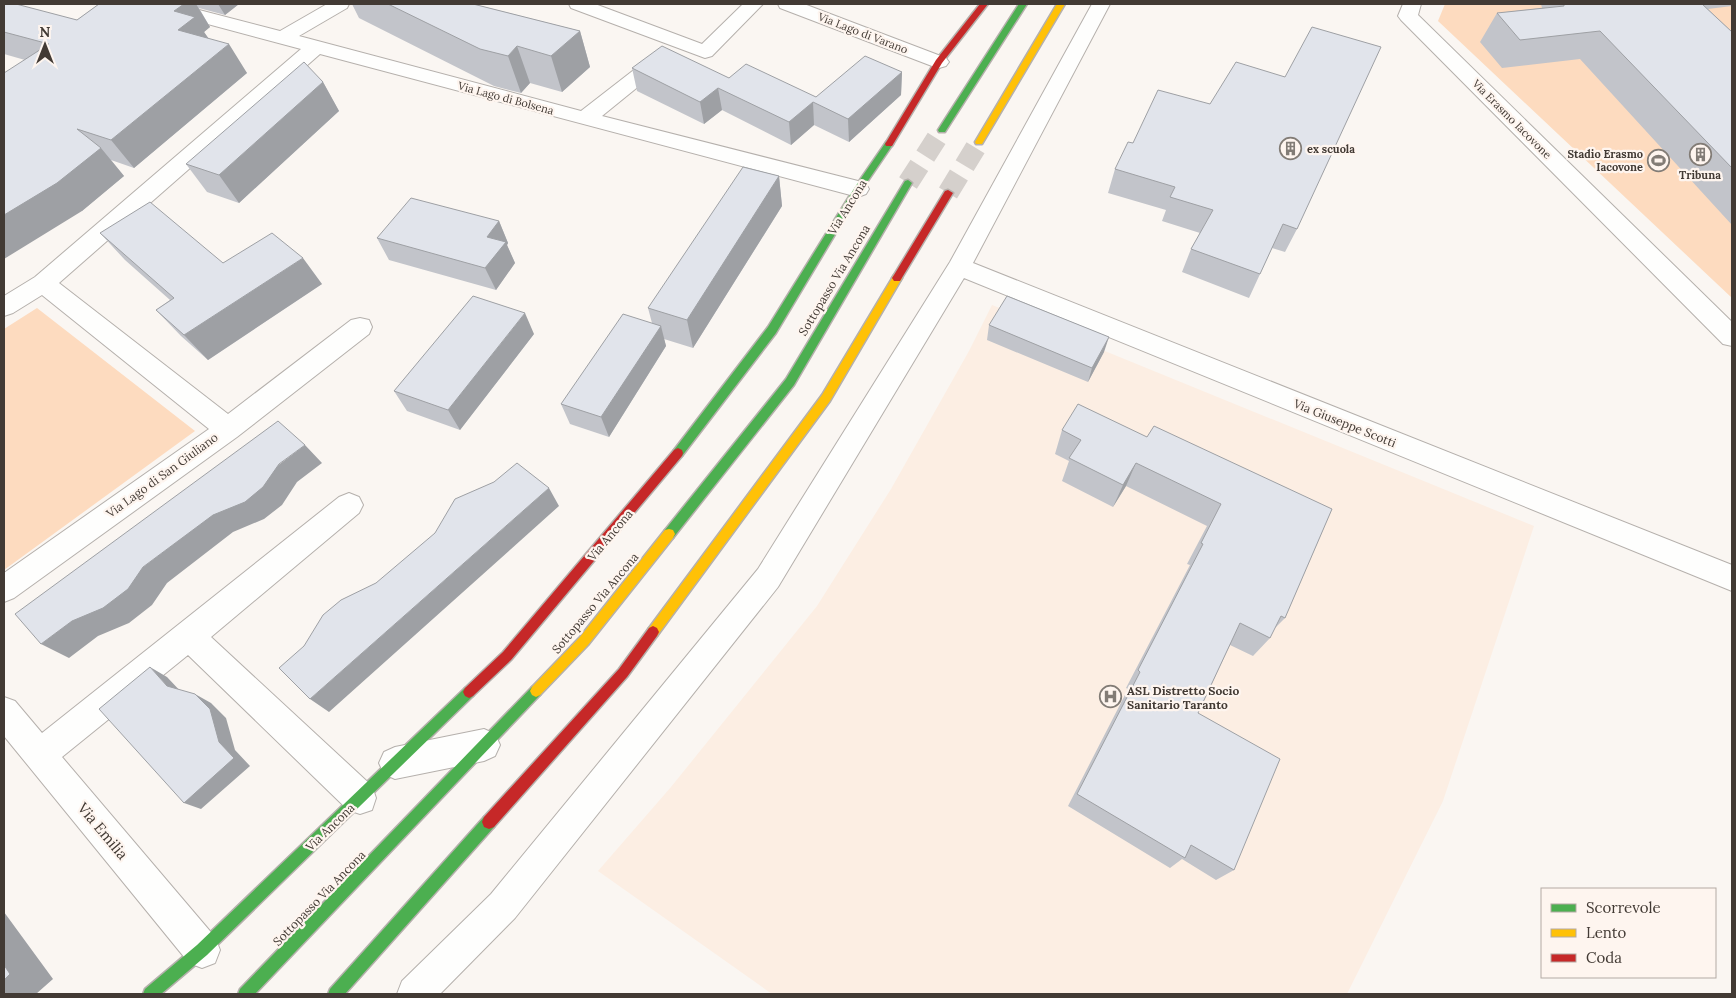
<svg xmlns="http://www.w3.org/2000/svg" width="1736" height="998" font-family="Lora,serif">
	<rect width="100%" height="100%" fill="#faf6f2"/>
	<path fill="#fceee3" d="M992 305 1534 526 1443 801 1347 994H772L598 871 671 787 817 606 891 489 969 351Z"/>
	<path fill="#fddbbf" d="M1445 4H1732V298L1438 21Z
		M37 308 195 431 4 570V329Z"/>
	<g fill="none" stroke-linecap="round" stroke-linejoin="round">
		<path stroke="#d5d0cc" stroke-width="21" stroke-dasharray="21 11" stroke-linecap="butt" d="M908 183 942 130
			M948 193 979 142"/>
		<defs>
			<path id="street" d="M146 4H176L280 31 327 4H349L347 8 299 36 581 111 657 52 664 50 671 52 674 56 671 60 602 116 858 181 866 184 869 189 866 194 858 197 320 54 59 283 228 414 351 320 360 318 369 320 372 327 369 334 237 437 14 598 4 602V573L209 429 42 295 13 313 4 316V296L35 277 301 49 148 8Z
				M569 4H595L702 44 743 4H763L712 56 705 58 571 8Z
				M778 4H804L946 58 949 62 946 66 939 68 932 66 780 8Z
				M1092 4H1110L973 263 1732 565V591L964 278 778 587 515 918 440 994H397L402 981 491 894 758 569 950 262Z
				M1403 4H1421L1418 15 1732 322V346L1723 344 1401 20 1398 16Z
				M349 493 359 497 363 505 359 513 211 637 372 786 376 798 372 810 360 814 348 810 188 655 62 757 215 937 220 950 215 963 202 968 189 963 4 736V697L15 701 42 733 339 497Z
				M484 729 495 734 500 745 495 756 484 761 395 779 384 774 379 763 384 752 395 747Z"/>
			<path id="fast" d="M1019 4H1027L945 132H939L938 130Z
				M889 141 893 144 861 191 776 333 682 456H674L673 453 674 450 768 327 855 187 886 142Z
				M908 180 912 183 794 385 673 538 669 539 665 538 663 534 665 530 786 379 905 181Z
				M536 685 540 687 542 691 540 695 255 994H238L240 989 532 687Z
				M469 686 473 688 475 692 473 696 207 955 161 994H143L145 989 197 945 465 688Z
				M489 815 494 817 496 822 494 827 345 994H328L330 989 484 817Z"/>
			<path id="slow" d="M1057 4H1065L982 144H976L975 142Z
				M897 274 902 278 830 401 657 636 653 638 649 636 647 632 649 628 822 395 894 275Z
				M669 529 673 530 675 534 673 538 588 645 540 695 536 697 532 695 530 691 532 687 580 637 665 530Z"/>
			<path id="jam" d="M980 4H988L942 63 892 146H886L885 144 936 60Z
				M948 190 953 193 900 281H894L892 278 894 275 945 191Z
				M678 448 682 450 683 453 682 456 511 660 473 696 469 698 465 696 463 692 465 688 503 652 674 450Z
				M653 626 657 628 659 632 657 636 627 677 494 827 489 829 484 827 482 822 484 817 619 669 649 628Z"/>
		</defs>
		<use href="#street" stroke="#b5b0ac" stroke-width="2"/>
		<use href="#fast" stroke="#b5b0ac" stroke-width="3"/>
		<use href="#slow" stroke="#b5b0ac" stroke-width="3"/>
		<use href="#jam" stroke="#b5b0ac" stroke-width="3"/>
		<use href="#street" fill="#fefefd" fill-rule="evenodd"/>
		<use href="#fast" fill="#4caf50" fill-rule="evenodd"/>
		<use href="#slow" fill="#ffc107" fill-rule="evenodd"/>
		<use href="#jam" fill="#c62828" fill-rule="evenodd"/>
	</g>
	<path fill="#c2c4ca" d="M4 4 77 20 99 4H239L225 15 199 8 210 27 204 32 209 39 247 73 134 168 111 160 124 176 82 211 25 60 4 54Z
		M352 4H473L580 31 590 67 562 92 530 83 521 93 494 86 359 18Z
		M1541 4H1732V6L1708 9 1732 32V225L1580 59 1502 68 1480 42 1497 13 1542 8Z
		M632 68 729 78 816 97 902 72 901 95 849 142 814 125 791 145 722 110 704 124 637 91Z
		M1285 77 1297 229 1285 252 1272 248 1249 298 1182 272 1191 249 1200 233 1162 221 1166 210 1108 193 1115 169 1133 143 1210 104Z
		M323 82 339 111 239 203 207 192 186 164Z
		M779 176 782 206 693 348 664 339 666 346 609 437 570 424 561 404 652 323 648 308Z
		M499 221 508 243 507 245 515 263 496 290 389 260 377 238Z
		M100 233 223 263 322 284 208 360 181 336 156 310 170 300 125 260Z
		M989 325 1104 352 1088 382 987 340Z
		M534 334 460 430 407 411 394 391Z
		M1062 430 1147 437 1332 509 1285 618 1274 629 1270 638 1253 656 1230 645 1198 713 1234 870 1216 880 1182 859 1170 868 1068 806 1128 689 1126 688 1190 565 1187 564 1207 526 1126 486 1113 507 1062 481 1069 461 1055 454Z"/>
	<path fill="#9ea0a4" d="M184 4H196L210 27 204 32 213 45 178 30 174 11Z
		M218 4H239L225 15Z
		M580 31 590 67 562 92 551 56Z
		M229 44 247 73 134 168 111 140Z
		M517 46 530 83 521 93 508 56Z
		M902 72 901 95 849 142 848 119Z
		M323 82 339 111 239 203 219 175Z
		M718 88 722 110 704 124 700 102Z
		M813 102 814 125 791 145 789 122Z
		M101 148 124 176 82 211 4 259V215Z
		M779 176 782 206 693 348 687 320Z
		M499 221 508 243 507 245 515 263 496 290 485 268 487 237Z
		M303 258 322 284 208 360 184 335Z
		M525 313 534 334 460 430 448 410Z
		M661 326 666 346 609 437 601 417Z
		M1109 337 1104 352 1088 382 1092 368Z
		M305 445 322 463 297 482 282 505 264 519 233 532 167 583 152 605 129 623 98 636 69 658 41 644Z
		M1136 463 1126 486 1113 507 1123 485Z
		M549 488 559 506 329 712 310 699Z
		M150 667 167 677 184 695 167 686Z
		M195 694 211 703 226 718 235 750 250 766 201 809 184 803 219 742Z
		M4 912 53 979 36 994H4Z"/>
	<path fill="#e1e4eb" stroke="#9ea0a4" d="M4 4H16L77 20 99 4H184L174 11 195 17 178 30 229 44 111 140 77 129 101 148 57 183 4 215V73L49 44 4 32Z
		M388 4H473L580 31 551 56 517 46 508 56 480 49Z
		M1564 4H1702L1732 32V168L1600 31 1520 40 1497 13 1564 6Z
		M1312 27 1381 47 1297 229 1283 224 1260 274 1191 249 1213 210 1170 197 1175 187 1115 169 1128 142 1133 143 1158 90 1210 104 1236 62 1285 77Z
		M662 46 729 78 746 64 816 97 865 56 902 72 848 119 813 102 789 122 718 88 700 102 632 68Z
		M304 62 323 82 219 175 186 164Z
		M743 167 779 176 687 320 648 308Z
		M411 198 499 221 487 237 506 242 485 268 377 238Z
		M150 202 223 263 272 233 303 258 184 335 156 310 174 298 100 233Z
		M473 296 525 313 448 410 394 391Z
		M1007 296 1109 337 1092 368 989 325Z
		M623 314 661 326 601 417 561 404Z
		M1078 404 1147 437 1154 426 1332 509 1285 618 1281 616 1270 638 1240 623 1198 713 1280 759 1234 870 1191 845 1185 858 1077 794 1140 672 1138 670 1203 544 1201 543 1221 504 1136 463 1123 485 1069 458 1081 440 1062 430Z
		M278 421 305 445 279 464 263 487 245 502 213 515 143 567 128 589 103 608 72 621 41 644 15 614Z
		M517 463 549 488 310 699 279 668 304 646 323 615 341 600 376 583 435 533 455 499 494 482Z
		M150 667 167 686 195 694 210 709 219 742 234 758 184 803 99 709Z
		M4 965 10 974 4 980Z"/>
	<defs>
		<symbol id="building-ring" viewBox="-11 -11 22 22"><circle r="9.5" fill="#fef5ef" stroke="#827c76" stroke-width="1.5"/><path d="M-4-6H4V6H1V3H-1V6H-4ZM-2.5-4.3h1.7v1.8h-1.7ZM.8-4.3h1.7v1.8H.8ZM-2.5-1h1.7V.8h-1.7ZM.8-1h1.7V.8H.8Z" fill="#827c76"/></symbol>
		<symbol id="stadium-ring" viewBox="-11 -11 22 22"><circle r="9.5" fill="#fef5ef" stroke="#827c76" stroke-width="1.5"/><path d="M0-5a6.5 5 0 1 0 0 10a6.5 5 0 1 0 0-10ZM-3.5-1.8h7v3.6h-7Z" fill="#827c76"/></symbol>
		<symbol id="hospital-ring" viewBox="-11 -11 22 22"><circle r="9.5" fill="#fef5ef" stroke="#827c76" stroke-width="1.5"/><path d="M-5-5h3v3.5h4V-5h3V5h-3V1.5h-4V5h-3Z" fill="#827c76"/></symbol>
	</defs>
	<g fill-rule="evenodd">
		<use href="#building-ring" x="1278" y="136" width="25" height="25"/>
		<use href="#building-ring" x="1688" y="142" width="25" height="25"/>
		<use href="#stadium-ring" x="1646" y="148" width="25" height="25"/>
		<use href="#hospital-ring" x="1098" y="684" width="25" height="25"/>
	</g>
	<g text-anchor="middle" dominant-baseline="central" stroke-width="4.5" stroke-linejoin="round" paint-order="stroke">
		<g font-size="11" fill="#423a34" stroke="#fef5ef">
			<text transform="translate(863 33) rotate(21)">Via Lago di Varano</text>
			<text transform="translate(506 98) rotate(15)">Via Lago di Bolsena</text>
			<text transform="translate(1512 119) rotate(45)">Via Erasmo Iacovone</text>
		</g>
		<g font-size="11" font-weight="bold" fill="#423a34" stroke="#fef5ef" text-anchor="start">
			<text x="1307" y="149">ex scuola</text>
			<text x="1643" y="154" text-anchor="end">Stadio Erasmo<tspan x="1643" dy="13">Iacovone</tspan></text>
			<text x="1700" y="175" text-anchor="middle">Tribuna</text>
		</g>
		<g font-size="12" fill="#423a34" stroke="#fef5ef">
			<text transform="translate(847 207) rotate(-58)">Via Ancona</text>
			<text transform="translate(834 280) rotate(-59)">Sottopasso Via Ancona</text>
			<text transform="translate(1345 423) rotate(22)">Via Giuseppe Scotti</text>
			<text transform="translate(162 475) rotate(-36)">Via Lago di San Giuliano</text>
			<text transform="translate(610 535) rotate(-50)">Via Ancona</text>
			<text transform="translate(595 603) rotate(-50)">Sottopasso Via Ancona</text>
			<text transform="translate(330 827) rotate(-44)">Via Ancona</text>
			<text transform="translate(319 898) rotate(-46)">Sottopasso Via Ancona</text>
		</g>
		<g font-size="12" font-weight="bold" fill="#423a34" stroke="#fef5ef" text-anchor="start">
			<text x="1127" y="690">ASL Distretto Socio<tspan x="1127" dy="14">Sanitario Taranto</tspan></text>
		</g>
		<g font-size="15" fill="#423a34" stroke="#fef5ef">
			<text transform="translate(103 831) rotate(50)">Via Emilia</text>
		</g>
	</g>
	<rect width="1736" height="998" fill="none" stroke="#423a34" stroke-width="10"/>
	<rect x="1541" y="888" width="175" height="90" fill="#fef5ef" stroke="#b3aaa4"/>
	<rect x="1551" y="904" width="25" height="8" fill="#4caf50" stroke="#b3aaa4"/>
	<text x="1586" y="913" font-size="15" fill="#423a34">Scorrevole</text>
	<rect x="1551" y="929" width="25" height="8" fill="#ffc107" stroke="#b3aaa4"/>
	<text x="1586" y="938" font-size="15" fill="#423a34">Lento</text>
	<rect x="1551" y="954" width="25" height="8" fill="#c62828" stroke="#b3aaa4"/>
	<text x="1586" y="963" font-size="15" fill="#423a34">Coda</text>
	<g transform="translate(45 45)" stroke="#fef5ef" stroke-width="4" paint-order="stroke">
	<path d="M0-4L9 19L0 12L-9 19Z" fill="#423a34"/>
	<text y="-8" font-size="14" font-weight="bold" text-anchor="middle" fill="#423a34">N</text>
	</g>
</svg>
